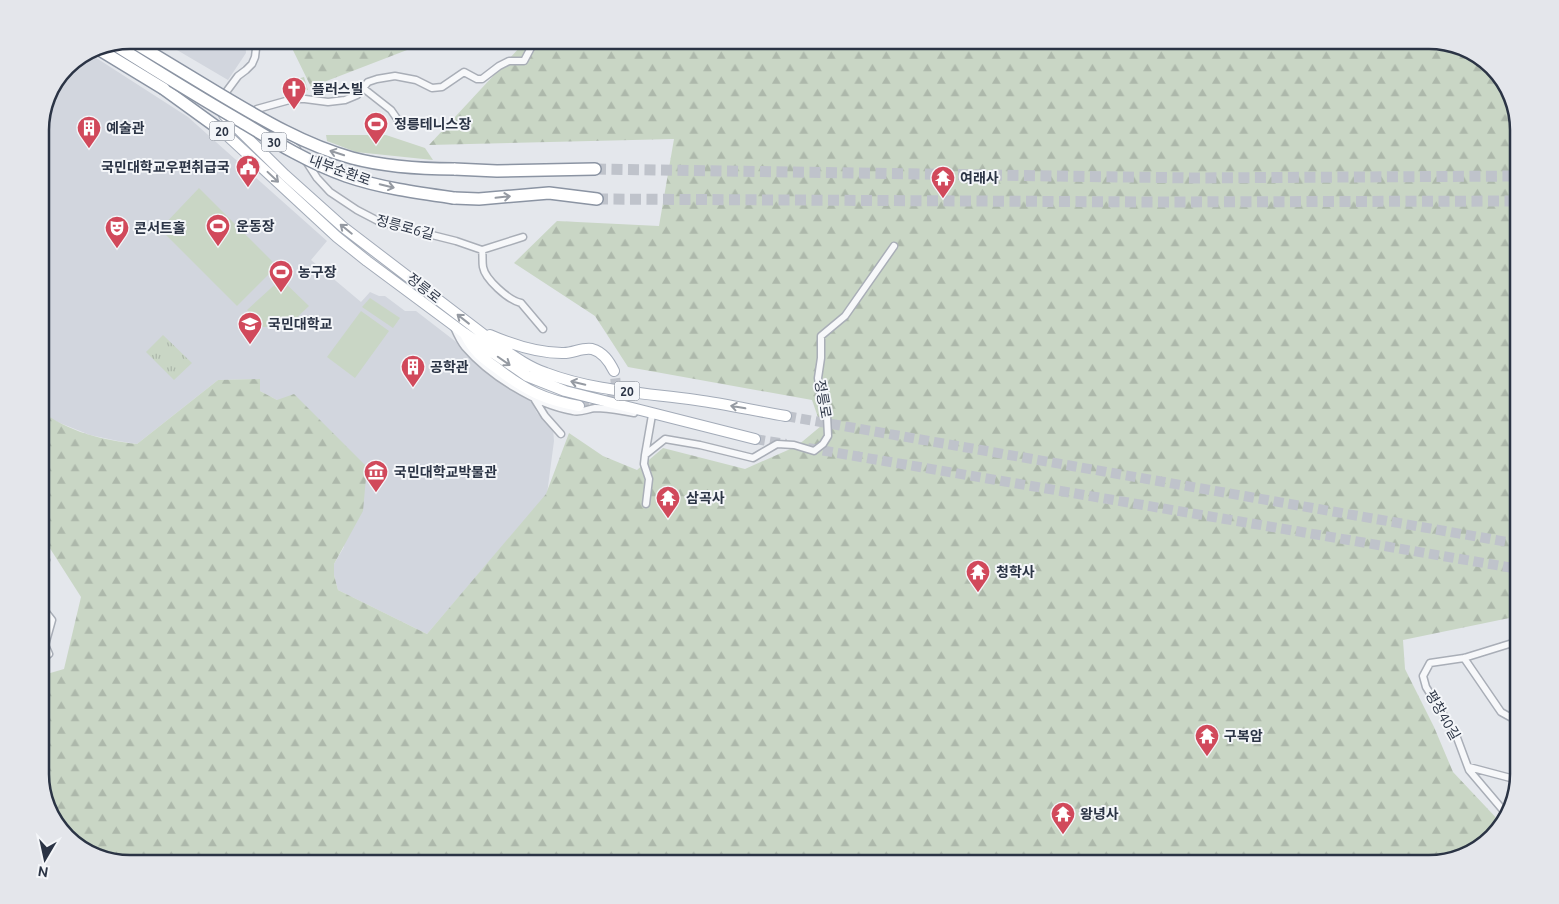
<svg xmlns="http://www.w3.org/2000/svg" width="1559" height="904" font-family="Ubuntu,'Noto Sans KR',sans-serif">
	<defs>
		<pattern id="grass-tufts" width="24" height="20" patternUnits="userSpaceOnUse" patternTransform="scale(1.25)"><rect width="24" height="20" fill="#c9d6c5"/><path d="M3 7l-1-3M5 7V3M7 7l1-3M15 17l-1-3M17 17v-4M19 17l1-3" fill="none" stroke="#adb8ab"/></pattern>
		<pattern id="forest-firs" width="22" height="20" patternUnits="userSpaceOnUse" patternTransform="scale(1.25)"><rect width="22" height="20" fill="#c9d6c5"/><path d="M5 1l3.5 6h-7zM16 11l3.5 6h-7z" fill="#adb8ab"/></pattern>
		<pattern id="park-crowns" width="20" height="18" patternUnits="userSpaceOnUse" patternTransform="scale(1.25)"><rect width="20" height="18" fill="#c9d6c5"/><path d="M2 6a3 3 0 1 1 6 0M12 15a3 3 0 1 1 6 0" fill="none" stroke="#adb8ab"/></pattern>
	</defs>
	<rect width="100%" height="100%" fill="#e4e7ec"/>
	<path fill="#d2d6de" d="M160 40H245L246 53 228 80Z
		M87 52 188 117 327 241 311 260 361 302 370 292 379 296H385L405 311H416L530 399 537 413 553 428 554 441 547 494 427 634 338 590 334 575V564L344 547 277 400 260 391V379L218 380 137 444 118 441 90 435 55 421 40 410V124L66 66Z"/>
	<path fill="url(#grass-tufts)" d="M163 335 192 363 174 380 146 352Z"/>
	<path fill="url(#forest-firs)" d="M288 40H433L311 87Z
		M512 40H1430L1474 52 1504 80 1519 124V616L1403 640 1405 669 1434 727 1453 772 1502 824 1475 852 1430 864H129L85 852 55 824 40 780V676L64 669 81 597 44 539 40 535V410C68 432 102 440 137 444L218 380 260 379V391L277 400 294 394 367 467 363 511 334 564V575L338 590 427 634 546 494 569 433 603 456 637 470 663 448 745 469 797 446 821 426 812 400 628 367 595 316 514 263 557 221 659 226 674 139 429 145 521 46Z"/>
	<path fill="url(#park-crowns)" d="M304 77 308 90 294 93 290 81Z"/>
	<path fill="#c9d6c5" d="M326 135H386L425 148 433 160 356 152 327 141Z
		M199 188 277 266 237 306 160 229Z
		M281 279 309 306 288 326 263 327 247 310Z
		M370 298 400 318 393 328 362 307Z
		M361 311 389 331 355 378 327 357Z"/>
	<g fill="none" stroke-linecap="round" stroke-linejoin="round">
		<path stroke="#bfc3cb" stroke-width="10" stroke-dasharray="10 5" stroke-linecap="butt" d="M579 406C605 405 621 403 614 371
			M786 416 1519 544
			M755 439 786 444
			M808 448 1519 569"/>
		<path stroke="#bfc3cb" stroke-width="11" stroke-dasharray="11 5.5" stroke-linecap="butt" d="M595 169 1192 178 1519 176
			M597 199 1155 202 1519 201"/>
		<defs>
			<path id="street" d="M363 88 391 110 400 123
				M217 107H215L238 76 246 70 252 64 255 57 257 40
				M249 114 257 109 293 99H305L328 102 345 100 357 95 368 82 377 79 395 76 416 80 432 88 442 87 464 72 477 79H482L499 66 509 61H524L535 40
				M269 132 289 143 297 149
				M306 161 317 178 330 192 357 210 380 222 456 241 482 250 523 237
				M482 250C483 255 482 261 483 267 485 279 508 300 521 303L543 329
				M454 327C457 334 460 341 465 347 489 375 536 405 573 411 581 413 587 409 595 408 608 408 621 411 634 413
				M535 400 545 416 561 434
				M652 415 645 455 665 439 700 445 753 458 777 444 794 445 814 451 823 444 828 436 827 416 821 399 818 378 821 358V336L845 316 894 246
				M645 455 644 464 649 479 646 504
				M40 561 46 560
				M40 598 45 611 52 620 45 645 49 654 40 661
				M1464 658 1501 712 1510 717 1519 715
				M1469 767 1518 780
				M1508 816 1469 770 1456 735 1426 687 1423 676 1430 663 1464 658 1519 641"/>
			<path id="secondary" d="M1140 40H1143"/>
			<path id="primary" d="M224 115 285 175 343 227 496 344C512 355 528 367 546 373 593 391 646 393 696 400 726 404 756 411 786 416
				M217 126 337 237 367 261 464 333 527 376 565 391 755 439
				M490 335C513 345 537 353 562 353 572 354 582 347 592 349 603 352 609 361 614 371
				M466 336C475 353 483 358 498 369 525 390 545 400 579 406"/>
			<path id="highway" d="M164 89 222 131
				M454 169 497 171 595 169
				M454 198 479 199 549 193 597 199"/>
		</defs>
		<use href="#street" stroke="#a9aeb7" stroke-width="9"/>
		<use href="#secondary" stroke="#a9aeb7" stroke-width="11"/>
		<use href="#primary" stroke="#a3abb8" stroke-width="12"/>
		<use href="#highway" stroke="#8b94a3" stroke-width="14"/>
		<use href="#street" stroke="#f7f8fa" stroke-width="6"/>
		<use href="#secondary" stroke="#fff" stroke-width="9"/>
		<use href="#primary" stroke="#fff" stroke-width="10"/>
		<use href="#highway" stroke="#fff" stroke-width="11"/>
		<defs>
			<path id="highway-bridge" d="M130 40C160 58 191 77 221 95 263 120 305 145 352 158 386 167 420 169 454 169
				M112 43C155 70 198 97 242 122 275 142 309 163 346 176 381 188 418 193 454 198
				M95 47 164 89"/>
		</defs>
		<use href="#highway-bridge" stroke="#8b94a3" stroke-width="14" stroke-linecap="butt"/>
		<use href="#highway-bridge" stroke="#fff" stroke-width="11"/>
	</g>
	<defs><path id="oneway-shaft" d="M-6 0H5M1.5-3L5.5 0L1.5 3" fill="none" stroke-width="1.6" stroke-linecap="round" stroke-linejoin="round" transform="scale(1.25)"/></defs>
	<g stroke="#959aa2">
		<use href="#oneway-shaft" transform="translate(337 153) rotate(-162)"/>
		<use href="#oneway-shaft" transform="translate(273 177) rotate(43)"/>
		<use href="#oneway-shaft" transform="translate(387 186) rotate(13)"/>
		<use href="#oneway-shaft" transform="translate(503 197) rotate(-6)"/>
		<use href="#oneway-shaft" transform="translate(346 229) rotate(-141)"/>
		<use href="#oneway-shaft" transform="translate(463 319) rotate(-142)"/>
		<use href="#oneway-shaft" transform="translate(504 361) rotate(35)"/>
		<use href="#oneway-shaft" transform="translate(578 383) rotate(-167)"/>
		<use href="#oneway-shaft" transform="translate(738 407) rotate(-170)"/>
	</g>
	<defs>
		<symbol id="church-pin" viewBox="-11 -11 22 30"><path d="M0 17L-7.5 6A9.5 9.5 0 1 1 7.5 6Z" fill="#d1495b" stroke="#f4f6f9"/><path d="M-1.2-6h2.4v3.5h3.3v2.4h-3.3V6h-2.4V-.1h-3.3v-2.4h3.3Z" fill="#fff"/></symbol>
		<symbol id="stadium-pin" viewBox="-11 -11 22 30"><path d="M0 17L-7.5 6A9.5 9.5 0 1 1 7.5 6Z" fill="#d1495b" stroke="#f4f6f9"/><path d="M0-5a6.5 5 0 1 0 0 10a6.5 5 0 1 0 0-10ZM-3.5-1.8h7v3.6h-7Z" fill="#fff"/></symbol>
		<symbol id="building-pin" viewBox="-11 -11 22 30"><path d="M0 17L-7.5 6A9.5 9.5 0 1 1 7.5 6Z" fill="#d1495b" stroke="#f4f6f9"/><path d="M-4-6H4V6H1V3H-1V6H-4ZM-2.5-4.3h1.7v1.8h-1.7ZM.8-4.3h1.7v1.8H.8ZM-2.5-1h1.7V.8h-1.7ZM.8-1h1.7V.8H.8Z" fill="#fff"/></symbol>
		<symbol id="civic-pin" viewBox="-11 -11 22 30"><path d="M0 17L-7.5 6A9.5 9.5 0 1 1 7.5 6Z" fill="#d1495b" stroke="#f4f6f9"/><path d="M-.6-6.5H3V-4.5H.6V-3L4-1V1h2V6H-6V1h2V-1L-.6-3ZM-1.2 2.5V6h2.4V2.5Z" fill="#fff"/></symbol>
		<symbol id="temple-pin" viewBox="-11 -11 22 30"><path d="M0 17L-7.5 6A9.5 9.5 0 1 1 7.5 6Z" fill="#d1495b" stroke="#f4f6f9"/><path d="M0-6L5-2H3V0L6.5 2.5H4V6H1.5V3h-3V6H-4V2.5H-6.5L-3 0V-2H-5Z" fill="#fff"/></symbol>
		<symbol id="theatre-pin" viewBox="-11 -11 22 30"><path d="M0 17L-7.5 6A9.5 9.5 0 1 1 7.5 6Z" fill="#d1495b" stroke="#f4f6f9"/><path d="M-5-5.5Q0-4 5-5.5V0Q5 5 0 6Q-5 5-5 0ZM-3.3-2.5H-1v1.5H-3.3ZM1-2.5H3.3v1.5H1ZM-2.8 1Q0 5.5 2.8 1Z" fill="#fff"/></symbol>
		<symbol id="university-pin" viewBox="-11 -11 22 30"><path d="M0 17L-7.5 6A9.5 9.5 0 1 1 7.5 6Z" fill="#d1495b" stroke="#f4f6f9"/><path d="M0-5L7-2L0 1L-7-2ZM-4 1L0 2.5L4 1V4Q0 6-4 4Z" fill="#fff"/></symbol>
		<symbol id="museum-pin" viewBox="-11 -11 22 30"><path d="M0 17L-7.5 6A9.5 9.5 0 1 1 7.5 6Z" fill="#d1495b" stroke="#f4f6f9"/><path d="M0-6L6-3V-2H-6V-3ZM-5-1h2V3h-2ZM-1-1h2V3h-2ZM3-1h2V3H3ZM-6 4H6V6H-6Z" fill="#fff"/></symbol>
	</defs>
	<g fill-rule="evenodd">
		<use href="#church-pin" x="280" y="75" width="28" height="38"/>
		<use href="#stadium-pin" x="362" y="110" width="28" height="38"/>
		<use href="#building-pin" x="75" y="114" width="28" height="38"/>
		<use href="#civic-pin" x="234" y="153" width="28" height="38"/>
		<use href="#temple-pin" x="929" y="164" width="28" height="38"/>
		<use href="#stadium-pin" x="204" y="212" width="28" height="38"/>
		<use href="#theatre-pin" x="103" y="214" width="28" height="38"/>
		<use href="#stadium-pin" x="267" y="258" width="28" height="38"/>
		<use href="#university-pin" x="236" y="310" width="28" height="38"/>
		<use href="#building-pin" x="399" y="353" width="28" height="38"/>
		<use href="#museum-pin" x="362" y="458" width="28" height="38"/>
		<use href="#temple-pin" x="654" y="484" width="28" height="38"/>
		<use href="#temple-pin" x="964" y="558" width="28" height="38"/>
		<use href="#temple-pin" x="1193" y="722" width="28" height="38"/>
		<use href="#temple-pin" x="1049" y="800" width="28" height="38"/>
	</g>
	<g text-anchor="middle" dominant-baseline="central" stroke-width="4" stroke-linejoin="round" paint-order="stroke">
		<g fill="#f4f6f9" stroke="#676e7b" stroke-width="1">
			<rect x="209.5" y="121.5" width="25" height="19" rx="4"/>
			<rect x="261.5" y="132.5" width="25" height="19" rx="4"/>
			<rect x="614.5" y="381.5" width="25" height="19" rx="4"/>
		</g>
		<g font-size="12" font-weight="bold" fill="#2b3445">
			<text x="222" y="131">20</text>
			<text x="274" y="142">30</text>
			<text x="627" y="391">20</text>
		</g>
		<g font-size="14" font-weight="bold" fill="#2b3445" stroke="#f4f6f9" text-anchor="start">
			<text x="312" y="89">플러스빌</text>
			<text x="394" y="124">정릉테니스장</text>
			<text x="106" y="128">예술관</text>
			<text x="230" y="167" text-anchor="end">국민대학교우편취급국</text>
			<text x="960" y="178">여래사</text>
			<text x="236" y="226">운동장</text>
			<text x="134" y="228">콘서트홀</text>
			<text x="298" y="272">농구장</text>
			<text x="268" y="324">국민대학교</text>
			<text x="430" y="367">공학관</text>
			<text x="394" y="472">국민대학교박물관</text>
			<text x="686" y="498">삼곡사</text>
			<text x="996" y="572">청학사</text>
			<text x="1224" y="736">구복암</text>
			<text x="1080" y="814">왕녕사</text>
		</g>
		<g font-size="14" fill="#2b3445" stroke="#f4f6f9">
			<text transform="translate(340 170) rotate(20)">내부순환로</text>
			<text transform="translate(405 227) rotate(15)">정릉로6길</text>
			<text transform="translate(424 288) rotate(38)">정릉로</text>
			<text transform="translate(823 399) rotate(80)">정릉로</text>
			<text transform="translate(1443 715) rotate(60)">평창40길</text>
		</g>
	</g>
	<path d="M0 0H1559V904H0ZM130 49H1429A81 81 0 0 1 1510 130V774A81 81 0 0 1 1429 855H130A81 81 0 0 1 49 774V130A81 81 0 0 1 130 49Z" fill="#e4e6eb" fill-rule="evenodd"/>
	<path fill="none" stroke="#2b3445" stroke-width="2.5" d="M130 49H1429A81 81 0 0 1 1510 130V774A81 81 0 0 1 1429 855H130A81 81 0 0 1 49 774V130A81 81 0 0 1 130 49Z"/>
	<g transform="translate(45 859) rotate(189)" stroke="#f4f6f9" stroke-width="4" paint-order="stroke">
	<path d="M0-4L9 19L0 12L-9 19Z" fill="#2b3445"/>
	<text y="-8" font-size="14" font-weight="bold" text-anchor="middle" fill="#2b3445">N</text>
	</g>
</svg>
